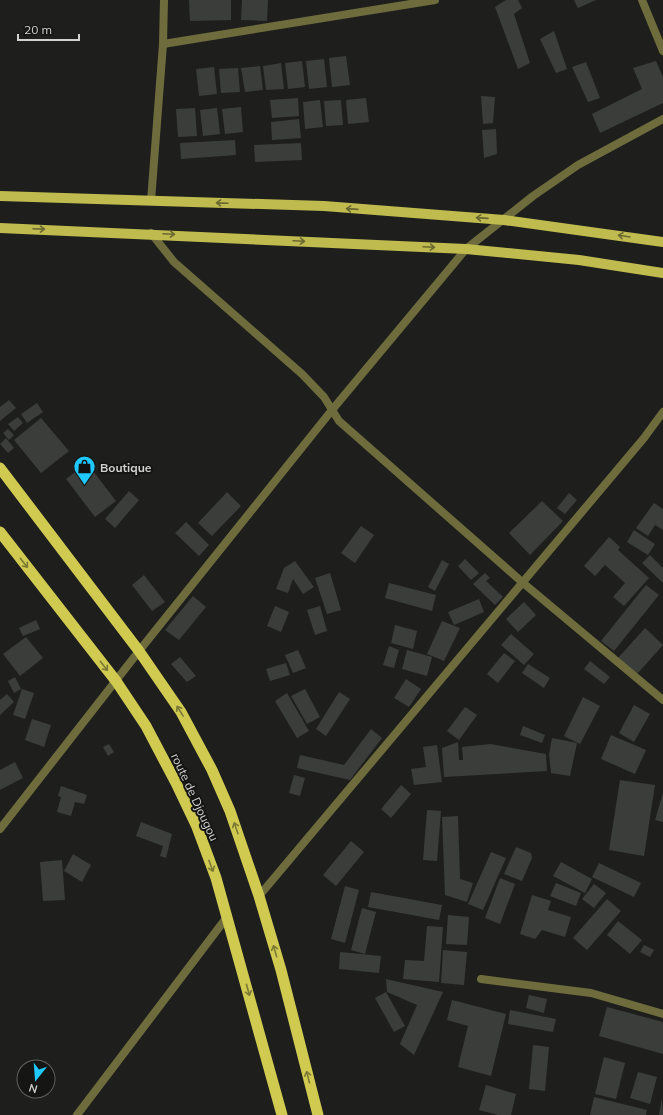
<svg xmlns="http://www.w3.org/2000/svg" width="663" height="1115" font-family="Mulish,sans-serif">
	<rect width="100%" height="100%" fill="#1e1f1d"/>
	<path fill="#3b3d3b" d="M189 0H231V20L190 21Z
		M242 0H268L267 21 241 20Z
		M506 0H518L522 8 514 14 530 63 518 69 495 7Z
		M574 0H596L578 8Z
		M554 31 567 69 556 73 540 39Z
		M346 56 350 85 332 87 329 58Z
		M324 59 327 87 309 89 306 61Z
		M302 61 305 87 288 89 285 63Z
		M656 61 663 77V103L600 133 592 114 642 89 633 68Z
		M586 62 600 98 588 102 572 67Z
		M281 63 284 89 266 90 263 66Z
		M260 66 263 90 245 92 241 68Z
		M214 67 217 94 199 96 196 69Z
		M238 68 240 92 221 93 219 69Z
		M481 96 495 97 493 123 483 124Z
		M298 98 299 116 272 118 270 100Z
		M366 98 369 122 348 124 346 100Z
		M320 100 323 127 305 129 303 102Z
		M341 100 343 125 326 126 324 101Z
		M241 107 243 132 225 134 222 109Z
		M195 108 197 136 178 137 176 109Z
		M217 108 220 134 203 136 200 110Z
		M299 119 301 138 272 140 271 122Z
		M496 129 497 154 484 158 482 130Z
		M235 140 236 155 181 159 180 143Z
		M301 143 302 160 255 162 254 145Z
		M9 400 16 408 0 421V407Z
		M37 403 43 412 27 423 21 414Z
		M18 417 23 423 14 431 8 424Z
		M41 418 69 451 41 473 14 440Z
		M8 429 14 435 9 440 3 433Z
		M6 438 14 448 8 453 0 444Z
		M87 463 116 501 95 517 66 479Z
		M129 491 139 500 115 528 105 519Z
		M227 492 241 506 212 536 198 523Z
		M569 493 577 500 565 514 557 508Z
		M542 501 563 521 530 555 509 533Z
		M654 503 663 509V530L655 525 648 536 636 528Z
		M186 522 209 545 199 556 175 533Z
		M361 526 374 535 355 563 341 553Z
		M634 530 655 544 648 555 627 542Z
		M609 537 620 547 618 550 649 578 624 606 613 597 625 583 605 565 595 576 584 566Z
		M650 555 663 568V583L642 563Z
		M465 559 479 573 471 580 458 566Z
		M442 560 449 564 435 591 428 587Z
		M295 561 314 587 303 594 293 579 288 593 276 589 284 568Z
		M330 573 341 610 327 614 315 578Z
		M485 573 490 578 486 581 503 597 495 605 473 584Z
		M144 575 165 602 152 611 132 585Z
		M389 583 436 595 432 611 385 598Z
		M646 585 659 595 614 651 601 641Z
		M193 596 206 607 179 640 165 630Z
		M479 599 484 612 454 625 448 612Z
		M524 602 536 615 518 632 506 619Z
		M275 606 289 612 281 632 267 626Z
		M320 606 327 631 315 635 307 610Z
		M36 620 40 629 23 636 19 628Z
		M442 621 460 628 444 661 427 654Z
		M395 625 417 631 413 649 391 643Z
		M645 628 663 645 637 674 618 658Z
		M511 634 534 654 524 665 501 645Z
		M26 637 43 658 20 676 3 654Z
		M389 646 399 650 394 668 383 665Z
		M298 650 306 668 293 673 285 655Z
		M407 650 432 657 427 676 402 669Z
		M504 653 515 661 498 683 487 674Z
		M180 657 196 676 187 682 171 664Z
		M590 661 610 677 604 684 584 669Z
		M286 663 290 675 270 681 266 669Z
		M528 664 550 678 544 688 522 673Z
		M15 677 21 689 14 693 8 681Z
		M406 679 421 689 409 707 394 698Z
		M22 689 34 693 25 719 13 715Z
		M305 689 320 717 307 724 291 696Z
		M339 692 350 699 326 736 316 729Z
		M287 693 309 731 297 738 275 701Z
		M7 694 14 702 0 715V700Z
		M583 697 600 706 580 744 564 736Z
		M634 705 650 714 634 742 619 733Z
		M465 707 477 715 459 740 447 731Z
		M32 719 51 725 44 747 25 740Z
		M523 726 545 735 542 743 520 735Z
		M371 729 382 738 350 780 297 768 300 755 344 765Z
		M611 735 646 750 635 774 601 759Z
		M552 738 577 743 570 776 551 773 549 754Z
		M458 742 459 760H463L462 747 490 744 546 754 547 771 444 777 442 748Z
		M109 744 114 752 108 756 103 747Z
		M437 745 442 782 414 785 411 769 426 767 423 747Z
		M15 762 23 778 0 790V770Z
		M294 775 305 778 300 796 289 793Z
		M620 780 655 785 644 856 609 850Z
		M401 785 411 794 391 818 381 809Z
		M61 786 87 795 84 804 75 802 71 816 57 812 61 797 58 796Z
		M663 793V822L655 820Z
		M427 810 441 811 437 861 423 860Z
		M458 816 460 879 473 883 467 902 445 895 442 817Z
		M141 822 172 834 166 858 160 856 163 846 136 836Z
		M351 841 364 852 336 886 323 875Z
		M516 847 531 853 532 858 522 881 504 874Z
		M491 852 506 858 483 910 468 904Z
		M73 854 91 865 82 882 64 871Z
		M62 860 65 900 43 901 40 862Z
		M561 862 592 879 585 893 553 876Z
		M599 863 641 883 634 897 592 877Z
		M500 878 515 884 500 924 485 918Z
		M556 883 581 893 576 906 550 896Z
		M594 884 606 893 594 908 582 899Z
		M345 886 359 890 345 943 331 939Z
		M371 892 442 905 439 920 368 907Z
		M532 895 551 901 548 910 571 917 565 937 542 930 535 939 520 934Z
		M607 899 621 911 587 950 573 938Z
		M362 908 376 912 365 954 351 950Z
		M448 915 469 917 467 945 446 944Z
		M618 921 642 940 630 954 607 935Z
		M427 926 443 927 439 982 403 979 405 960 424 961Z
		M644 945 654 950 650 957 640 952Z
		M443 950 467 952 464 985 441 983Z
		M340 952 381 956 379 973 339 969Z
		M386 979 443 992 414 1055 400 1044 417 1005 387 992Z
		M386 992 405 1026 394 1032 375 998Z
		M529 995 547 999 544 1013 526 1008Z
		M452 1000 506 1014 491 1076 458 1067 468 1026 447 1020Z
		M607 1007 663 1022V1054L599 1036Z
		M510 1010 556 1019 553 1032 508 1024Z
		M533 1045 549 1047 545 1091 529 1089Z
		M604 1057 625 1063 616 1099 595 1094Z
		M638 1072 657 1077 650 1104 630 1098Z
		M486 1085 516 1094 511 1115H498L479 1110Z
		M594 1097 647 1110 646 1115H590Z
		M662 1098 663 1115H659Z"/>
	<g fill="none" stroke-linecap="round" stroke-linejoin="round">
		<path stroke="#6e6c3c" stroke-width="8" d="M642 0 663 51
			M163 44 435 0
			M151 201 163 44 164 0
			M151 233 174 262 302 374 324 397 339 421 522 582 663 700
			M0 829 139 651 332 410 466 249 533 196 578 165 663 119
			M259 896 644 438 663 412
			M481 979 591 993 663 1014
			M77 1115 227 917"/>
		<path stroke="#c0bb4e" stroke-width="10" d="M0 196 324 206 504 220 663 242
			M0 228 466 249 579 260 663 273"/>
		<path stroke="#d0ca51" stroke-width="11" d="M0 468 139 651 181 712 212 770 230 811 259 896 281 970 318 1115
			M0 532 116 681 146 726 176 783 197 827 216 878 282 1115"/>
	</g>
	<defs><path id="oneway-shaft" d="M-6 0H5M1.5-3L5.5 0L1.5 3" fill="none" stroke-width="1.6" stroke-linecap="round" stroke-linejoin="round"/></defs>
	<g stroke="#6a6831">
		<use href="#oneway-shaft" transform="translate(222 203) rotate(-178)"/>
		<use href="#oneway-shaft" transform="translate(352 209) rotate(-176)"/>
		<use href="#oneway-shaft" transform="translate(482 218) rotate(-176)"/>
		<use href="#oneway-shaft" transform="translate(39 229) rotate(2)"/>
		<use href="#oneway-shaft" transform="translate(169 234) rotate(3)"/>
		<use href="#oneway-shaft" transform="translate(624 236) rotate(-171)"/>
		<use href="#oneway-shaft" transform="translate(299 241) rotate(3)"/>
		<use href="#oneway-shaft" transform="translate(429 247) rotate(3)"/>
	</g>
	<g stroke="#7c7936">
		<use href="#oneway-shaft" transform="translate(24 563) rotate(52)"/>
		<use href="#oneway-shaft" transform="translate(104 666) rotate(52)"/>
		<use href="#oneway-shaft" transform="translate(180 711) rotate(-122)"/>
		<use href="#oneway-shaft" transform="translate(236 828) rotate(-109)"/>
		<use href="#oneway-shaft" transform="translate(211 866) rotate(70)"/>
		<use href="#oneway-shaft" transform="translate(275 951) rotate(-106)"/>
		<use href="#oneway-shaft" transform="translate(248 990) rotate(75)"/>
		<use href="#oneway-shaft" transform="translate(308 1077) rotate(-104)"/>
	</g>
	<defs>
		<symbol id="shop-pin" viewBox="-11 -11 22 30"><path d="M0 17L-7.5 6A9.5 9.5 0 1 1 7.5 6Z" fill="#1fc9fd" stroke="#151614"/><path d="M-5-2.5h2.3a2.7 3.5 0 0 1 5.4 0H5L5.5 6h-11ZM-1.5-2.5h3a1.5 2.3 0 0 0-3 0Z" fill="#111"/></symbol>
	</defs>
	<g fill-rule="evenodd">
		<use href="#shop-pin" x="72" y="454" width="25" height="34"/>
	</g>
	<g text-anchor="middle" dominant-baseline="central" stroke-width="4" stroke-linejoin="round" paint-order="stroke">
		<g font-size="12" font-weight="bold" fill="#d1d1d0" stroke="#151614" text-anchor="start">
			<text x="100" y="467">Boutique</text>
		</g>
		<g font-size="12" fill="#d1d1d0" stroke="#151614">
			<text transform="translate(195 797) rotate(65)">route de Djougou</text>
		</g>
	</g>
	<g transform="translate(36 1079) rotate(197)"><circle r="19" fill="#151614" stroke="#60615f"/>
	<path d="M0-3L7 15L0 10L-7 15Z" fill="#1fc9fd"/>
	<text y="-6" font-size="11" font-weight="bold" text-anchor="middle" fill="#d1d1d0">N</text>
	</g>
	<path d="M18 34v6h61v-6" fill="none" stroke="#d1d1d0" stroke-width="2"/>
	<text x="24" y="34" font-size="12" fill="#d1d1d0" stroke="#151614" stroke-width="3" paint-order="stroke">20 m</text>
</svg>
